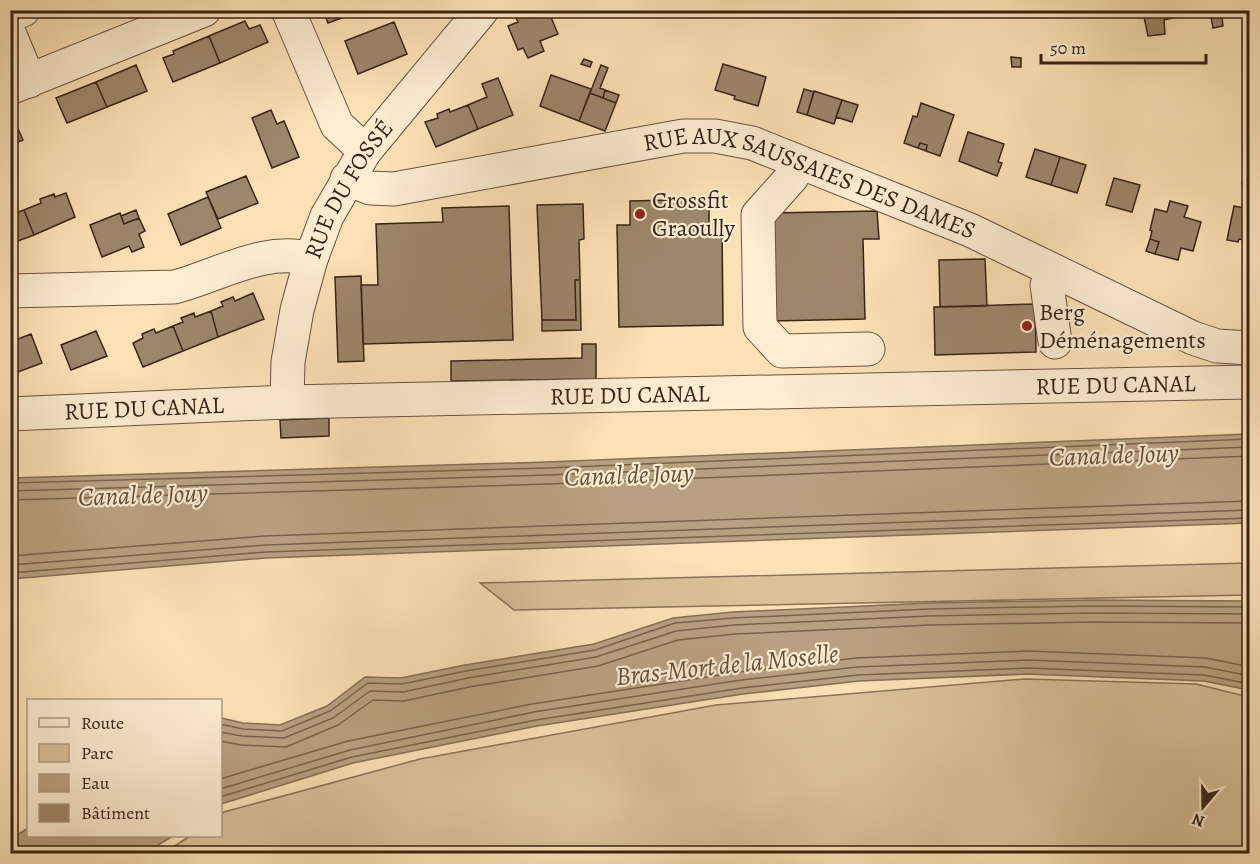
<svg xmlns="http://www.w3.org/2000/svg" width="1260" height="864" font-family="Alegreya,serif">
	<rect width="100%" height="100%" fill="#fce1b6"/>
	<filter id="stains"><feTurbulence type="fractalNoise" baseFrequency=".00333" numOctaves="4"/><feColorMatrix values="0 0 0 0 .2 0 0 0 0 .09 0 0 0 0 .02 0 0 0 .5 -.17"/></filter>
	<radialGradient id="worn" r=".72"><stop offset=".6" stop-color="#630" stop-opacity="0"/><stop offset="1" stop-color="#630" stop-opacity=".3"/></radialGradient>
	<path fill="#dbc19b" stroke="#8a725a" stroke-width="1.5" d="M1249 563V595L514 610 480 583Z
		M1025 679 1196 684 1249 697V853H164L190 836H220L221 815 224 812 420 759 716 705Z"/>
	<path fill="#b9a080" stroke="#856e56" stroke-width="1.5" d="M1249 434V523L266 558 11 579V478L547 462Z
		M1092 600 1249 601V690L1204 681 1027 674 859 681 743 694 537 726 353 763 221 804V718L243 723 280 725 327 706 365 677 401 678 465 665 594 644 673 618 733 612 929 603Z
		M28 828V836H173L145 853H11V839Z"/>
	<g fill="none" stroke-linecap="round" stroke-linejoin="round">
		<path stroke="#78624c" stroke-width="1.5" d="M10 483 547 468 1250 439
			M10 491 548 475 1250 447
			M10 500 548 484 1250 456
			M10 556 265 536 1250 501
			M10 565 266 545 1250 510
			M10 573 266 552 1250 518
			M220 724 243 729 282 731 330 711 368 683 402 684 466 671 595 650 675 623 733 618 929 609 1092 606 1250 607
			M220 732 242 736 284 738 333 718 370 691 403 692 468 678 596 657 676 631 734 625 929 616 1092 613 1250 614
			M220 741 241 745 286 747 338 725 373 700 404 701 469 687 598 666 678 640 735 634 930 625 1092 622 1250 623
			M220 779 348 741 532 704 740 672 856 658 1028 651 1206 658 1250 667
			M220 789 350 750 534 712 741 680 857 667 1028 660 1205 667 1250 676
			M220 797 352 757 536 720 742 688 858 675 1028 668 1204 675 1250 684"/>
	</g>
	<path fill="#9e866a" stroke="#382318" stroke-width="1.5" d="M78 10H90L91 12 80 16Z
		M323 10H354L355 13 328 23Z
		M548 10 558 34 540 41 544 51 528 58 523 48 518 50 508 26 518 22 516 18 529 13 531 17Z
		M891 10H902L901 17 890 15Z
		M1137 10H1152L1153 16 1138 18Z
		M1152 10H1182V16L1164 20 1165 34 1148 36 1144 17 1153 16Z
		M1182 10H1221L1223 26 1213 28 1210 12 1182 16Z
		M245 21 249 29 260 25 268 42 220 63 209 36Z
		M394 22 407 54 358 74 345 41Z
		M209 36 220 63 173 82 163 58 174 54 173 51Z
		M1011 57 1021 58V67H1012Z
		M584 59 592 62 590 67 581 64Z
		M723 64 766 77 758 106 734 99 735 96 715 90Z
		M136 65 147 91 107 107 96 82Z
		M601 65 608 68 600 88 605 90 603 98 590 93Z
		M551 75 591 89 579 121 540 106Z
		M498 78 513 115 478 129 468 105 487 97 482 84Z
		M96 82 107 107 67 123 56 98Z
		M804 89 814 92 807 115 797 112Z
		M605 90 619 95 616 103 603 98Z
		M814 91 842 100 834 124 807 115Z
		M590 93 616 103 605 131 579 121Z
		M842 100 858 105 852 122 836 117Z
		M921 103 954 115 940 156 926 151 927 145 920 143 918 148 904 143 913 116 917 117Z
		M468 105 478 129 436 147 425 122 438 118 437 114 449 109 450 112Z
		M271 110 277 124 284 121 299 157 272 168 252 118Z
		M10 115H12L23 140 10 145Z
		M968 132 1004 144 998 162 1002 163 997 176 959 161Z
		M920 143 927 145 926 151 918 148Z
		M1035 149 1060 157 1051 185 1026 177Z
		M1249 150 1250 151V186L1242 184Z
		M1060 157 1086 165 1077 193 1051 185Z
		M246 176 258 203 218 219 206 192Z
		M1114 178 1140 185 1132 212 1106 205Z
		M66 193 75 217 34 235 24 210 41 203 40 199 54 194 55 197Z
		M208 197 221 228 181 245 168 214Z
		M709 199V224L722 223 723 325 619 327 617 225H630V201Z
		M1170 201 1188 206 1184 217 1201 222 1193 251 1181 248 1178 260 1155 254 1159 242 1150 239 1152 231 1150 230 1155 209 1167 212Z
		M583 204 584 239 579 240 580 280H575L576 320H542L537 205Z
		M509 206 513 340 363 344 361 285H378L376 224 443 222 442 208Z
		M1234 206 1250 209V241L1239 239 1238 242 1227 240Z
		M24 210 34 235 10 244V215Z
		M136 210 139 218 124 224 121 216Z
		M877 211 879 239H863L865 319 772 321 770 213Z
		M120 213 124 224 139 218 145 231 139 234 144 247 132 252 129 246 102 257 90 225Z
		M1150 239 1159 242 1155 254 1146 251Z
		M985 259 987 306 940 307 939 260Z
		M361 276 364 361 338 362 335 277Z
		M575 280H580L581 330 542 331V320H576Z
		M253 293 264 319 218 337 211 311 223 306 221 302 233 297 235 301Z
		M1035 304 1036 352 935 355 934 307Z
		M211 311 218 337 183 351 173 326 183 322 181 318 194 313 195 317Z
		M173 326 183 351 143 367 133 343 143 338 142 334 154 329 156 333Z
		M96 331 107 356 71 370 61 345Z
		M31 334 42 363 10 375V342Z
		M582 344H596V379L451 381V361L582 358Z
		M329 418V436L281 438 280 420Z"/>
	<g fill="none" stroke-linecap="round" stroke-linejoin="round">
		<defs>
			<g id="minor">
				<path d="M288 10 337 125 365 151"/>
				<path d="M10 15 23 10"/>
				<path d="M10 35 29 81"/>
				<path d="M10 88 204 10"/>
				<path d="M799 162 792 177 758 215 760 327 782 351 868 349"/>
				<path id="s1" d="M347 179 370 188 394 189 683 136H715L752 143 970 230 1193 338 1217 346 1250 348"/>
				<path d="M1054 271 1047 285 1055 342"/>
				<path d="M10 291 174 287C218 276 264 246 311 259"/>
				<path id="s2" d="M287 402 288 362 297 310 311 259 327 216 365 151 482 10"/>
				<path id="s3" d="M10 414 287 402 1250 382"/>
			</g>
		</defs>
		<use href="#minor" stroke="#695240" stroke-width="35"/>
		<use href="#minor" stroke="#fdecd0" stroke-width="33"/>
	</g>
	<g fill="#8f2418" stroke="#fdecd0" stroke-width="2">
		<circle cx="640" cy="214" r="6"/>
		<circle cx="1027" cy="326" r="6"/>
	</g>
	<g text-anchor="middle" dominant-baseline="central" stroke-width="4.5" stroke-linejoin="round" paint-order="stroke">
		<g font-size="24" fill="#382318" stroke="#fdecd0">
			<text stroke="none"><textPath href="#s1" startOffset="477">RUE AUX SAUSSAIES DES DAMES</textPath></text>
			<text stroke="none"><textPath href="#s2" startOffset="225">RUE DU FOSSÉ</textPath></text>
			<text stroke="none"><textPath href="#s3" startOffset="1106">RUE DU CANAL</textPath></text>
			<text stroke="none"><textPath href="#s3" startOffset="620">RUE DU CANAL</textPath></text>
			<text stroke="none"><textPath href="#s3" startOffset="134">RUE DU CANAL</textPath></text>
		</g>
		<g font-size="24" fill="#382318" stroke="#fdecd0" text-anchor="start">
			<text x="652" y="200">Crossfit<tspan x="652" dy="28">Graoully</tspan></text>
			<text x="1039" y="312">Berg<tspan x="1039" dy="28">Déménagements</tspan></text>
		</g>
		<g font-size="26" font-style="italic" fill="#654f3c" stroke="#fdecd0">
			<text transform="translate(1114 455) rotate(-2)">Canal de Jouy</text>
			<text transform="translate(629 475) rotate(-2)">Canal de Jouy</text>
			<text transform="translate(143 495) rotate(-2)">Canal de Jouy</text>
			<text transform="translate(727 665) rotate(-6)">Bras-Mort de la Moselle</text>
		</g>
	</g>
	<rect width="1260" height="864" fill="none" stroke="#fce1b6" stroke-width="36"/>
	<rect x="12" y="12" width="1236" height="840" fill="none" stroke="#382318" stroke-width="3"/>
	<rect x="18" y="18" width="1224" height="828" fill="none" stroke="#382318" stroke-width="1.5"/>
	<rect x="27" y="699" width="195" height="138" fill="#fdecd0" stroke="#ae9c86" stroke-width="1.5"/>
	<rect x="39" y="718" width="30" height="9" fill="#fdecd0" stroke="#ae9c86" stroke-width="1.5"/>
	<text x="81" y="729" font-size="18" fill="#382318">Route</text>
	<rect x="39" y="744" width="30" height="18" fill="#dbc19b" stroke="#ae9c86" stroke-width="1.5"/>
	<text x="81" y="759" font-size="18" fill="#382318">Parc</text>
	<rect x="39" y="774" width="30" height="18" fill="#b9a080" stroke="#ae9c86" stroke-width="1.5"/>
	<text x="81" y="789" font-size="18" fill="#382318">Eau</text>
	<rect x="39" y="804" width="30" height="18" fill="#9e866a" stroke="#ae9c86" stroke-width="1.5"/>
	<text x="81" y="819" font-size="18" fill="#382318">Bâtiment</text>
	<g transform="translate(1203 807) rotate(200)" stroke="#fdecd0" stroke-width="4.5" paint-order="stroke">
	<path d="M0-4.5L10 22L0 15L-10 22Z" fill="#382318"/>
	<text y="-9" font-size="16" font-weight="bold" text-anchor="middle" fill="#382318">N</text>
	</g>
	<path d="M1041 54v9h165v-9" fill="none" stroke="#382318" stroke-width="3"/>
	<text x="1050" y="54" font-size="18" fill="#382318" stroke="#fdecd0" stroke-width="4.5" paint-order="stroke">50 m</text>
	<rect width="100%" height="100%" filter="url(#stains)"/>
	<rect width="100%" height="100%" fill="url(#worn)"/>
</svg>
